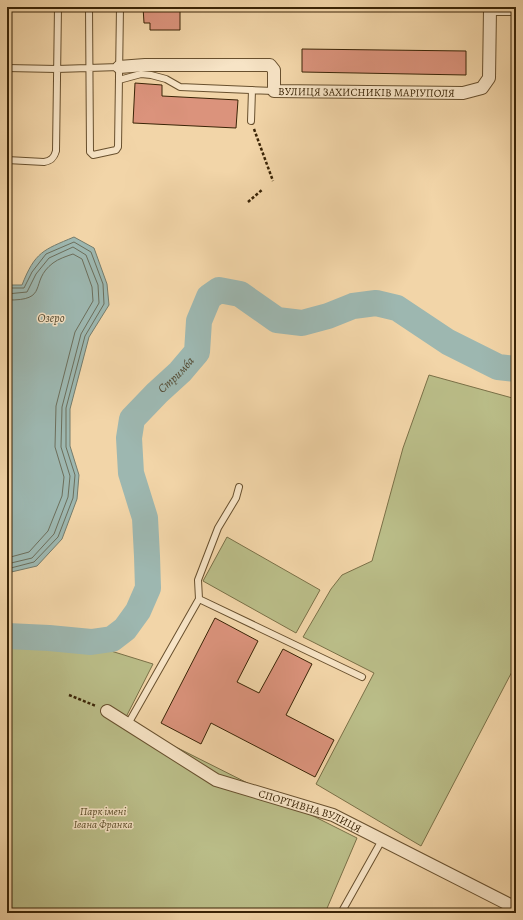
<svg xmlns="http://www.w3.org/2000/svg" width="523" height="920" font-family="Alegreya,serif">
	<rect width="100%" height="100%" fill="#f2d5a8"/>
	<filter id="stains"><feTurbulence type="fractalNoise" baseFrequency=".005" numOctaves="4"/><feColorMatrix values="0 0 0 0 .2 0 0 0 0 .09 0 0 0 0 .02 0 0 0 .5 -.17"/></filter>
	<radialGradient id="worn" r=".72"><stop offset=".6" stop-color="#630" stop-opacity="0"/><stop offset="1" stop-color="#630" stop-opacity=".3"/></radialGradient>
	<path fill="#babd88" stroke="#7a7047" d="M429 375 516 399V664L421 846 316 784 374 673 303 637 331 589 342 575 372 561 403 448Z
		M227 537 320 590 296 633 203 581Z
		M7 635 82 642 153 664 124 721 357 838 325 913H7Z"/>
	<path fill="#9db7b0" stroke="#757c6c" d="M74 237 94 248 107 284 109 305 89 337 70 409V446L79 475 77 499 62 539 37 566 7 573V285H22C35 252 43 250 74 237Z"/>
	<g fill="none" stroke-linecap="round" stroke-linejoin="round">
		<path stroke="#6c6e5b" stroke-width="1" d="M7 288H24L32 272 46 254 74 242 91 252 103 284 104 304 85 336 66 408V447L75 475 73 498 58 537 34 562 7 569
			M7 294 27 292 36 274 49 258 73 247 86 255 98 285 99 303 81 334 62 407 61 447 70 476 68 497 54 534 32 558 7 564
			M7 300C51 301 28 282 53 263 58 259 67 256 73 254L82 259 92 287 93 301 75 332 56 406 55 447 64 477 62 496 48 531 29 552 7 558"/>
		<path stroke="#9db7b0" stroke-width="26" id="s1" d="M7 636 49 638 91 642 112 639 125 629 138 611 148 588 147 556 145 518 131 473 129 438 132 419 157 393 180 372 197 352 199 321 209 297 219 290 240 294 277 320 302 323 328 316 353 306 376 303 397 308 448 342 498 367 516 369"/>
	</g>
	<path fill="#db937c" stroke="#3a2406" d="M143 7H180V30H150V23H144Z
		M302 49 466 51V75L302 72Z
		M135 83 162 85V96L238 100 236 128 133 123Z
		M215 618 258 641 237 682 259 693 283 649 312 664 286 715 334 740 315 777 211 723 201 744 161 723Z"/>
	<g fill="none" stroke-linecap="round" stroke-linejoin="round">
		<defs>
			<path id="service" d="M89 7 90 152 93 155 116 150 118 147 120 7
				M7 24 8 7
				M7 68 57 69 119 67
				M119 80 141 74 151 75 166 79 180 87 274 91
				M251 121 252 90
				M7 160 44 162C51 161 54 158 56 151L58 7
				M199 599 362 677
				M128 724 199 599 198 580 218 528 236 498 239 487
				M341 913 382 840"/>
			<g id="minor">
				<path id="s2" d="M119 67 145 65H270L274 70V91L463 93 482 88 489 78 490 9H516"/>
				<path id="s3" d="M107 711 216 780 333 815 516 908"/>
			</g>
		</defs>
		<use href="#service" stroke="#68502e" stroke-width="8"/>
		<use href="#minor" stroke="#68502e" stroke-width="14"/>
		<path stroke="#3a2406" stroke-width="2.5" stroke-dasharray="3 2" stroke-linecap="butt" d="M254 129 273 181
			M248 202 263 189
			M69 695 96 706"/>
		<use href="#service" stroke="#f7e4c6" stroke-width="6"/>
		<use href="#minor" stroke="#f7e4c6" stroke-width="12"/>
	</g>
	<g text-anchor="middle" dominant-baseline="central" stroke-width="3" stroke-linejoin="round" paint-order="stroke">
		<g font-size="11" fill="#3a2406" stroke="#f7e4c6">
			<text stroke="none"><textPath href="#s2" startOffset="271">ВУЛИЦЯ ЗАХИСНИКІВ МАРІУПОЛЯ</textPath></text>
			<text stroke="none"><textPath href="#s3" startOffset="228">СПОРТИВНА ВУЛИЦЯ</textPath></text>
		</g>
		<g font-size="11" font-style="italic" fill="#5a4a26" stroke="#f7e4c6">
			<text x="103" y="811">Парк імені<tspan x="103" dy="13">Івана Франка</tspan></text>
		</g>
		<g font-size="12" font-style="italic" fill="#534930" stroke="#f7e4c6">
			<text x="51" y="318">Озеро</text>
			<text stroke="none"><textPath href="#s1" startOffset="403">Стримба</textPath></text>
		</g>
	</g>
	<rect width="523" height="920" fill="none" stroke="#f2d5a8" stroke-width="24"/>
	<rect x="8" y="8" width="507" height="904" fill="none" stroke="#3a2406" stroke-width="2"/>
	<rect x="12" y="12" width="499" height="896" fill="none" stroke="#3a2406"/>
	<rect width="100%" height="100%" filter="url(#stains)"/>
	<rect width="100%" height="100%" fill="url(#worn)"/>
</svg>
